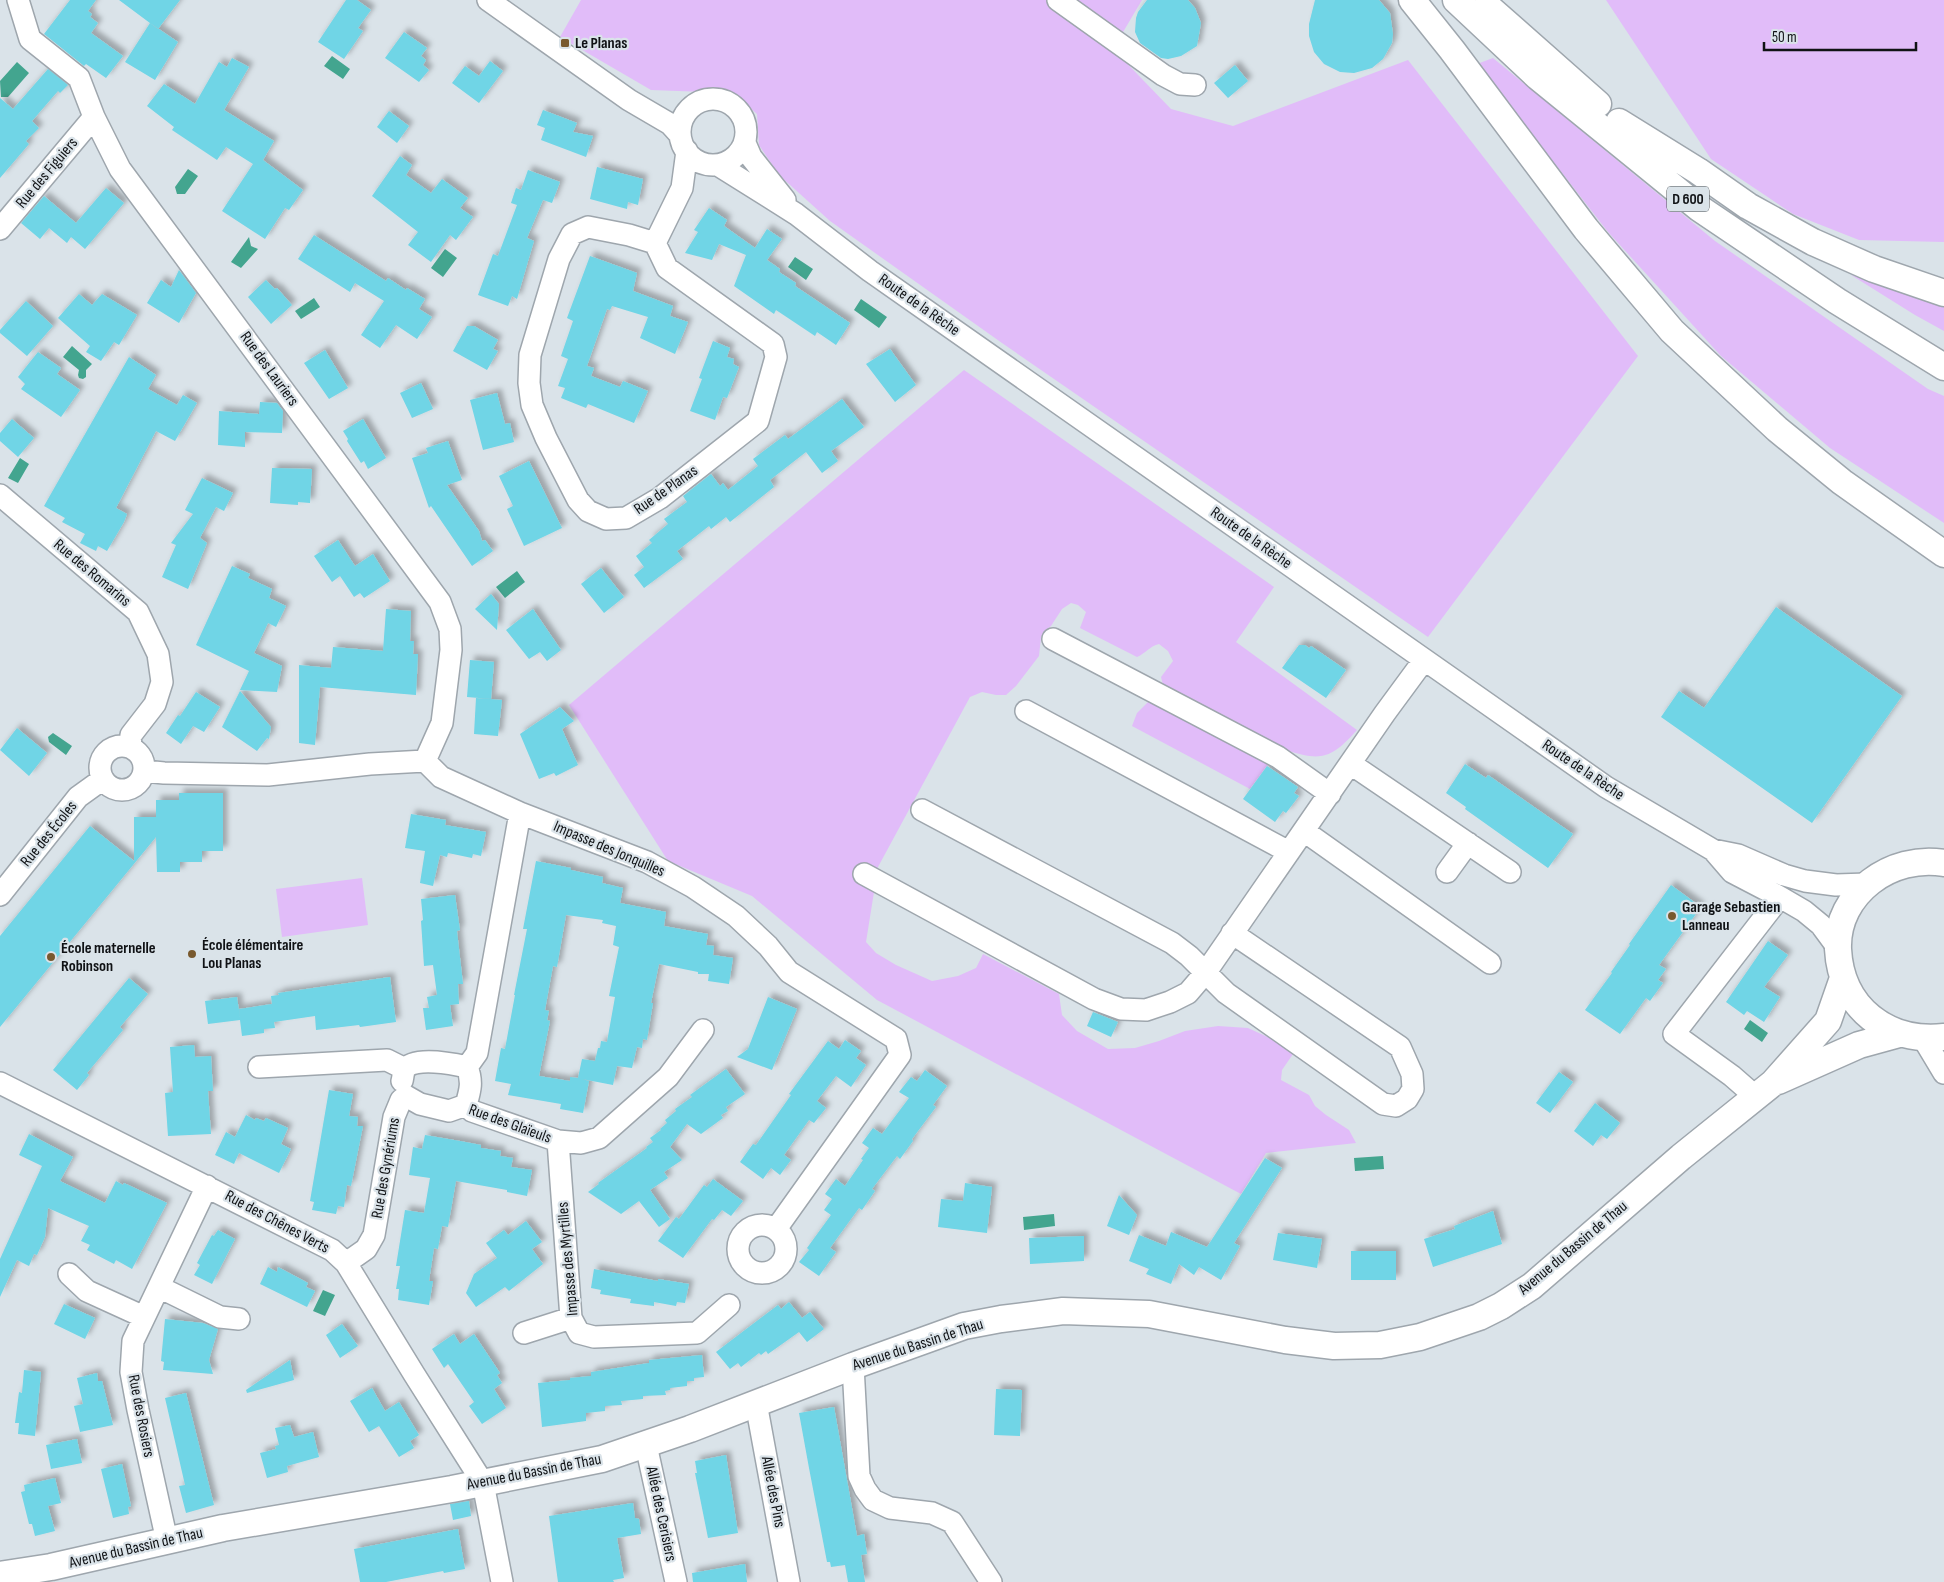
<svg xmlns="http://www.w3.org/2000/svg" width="1944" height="1582" font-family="'Sofia Sans Condensed',sans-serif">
	<defs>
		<filter id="shadow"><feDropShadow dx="4.5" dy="-4.5" stdDeviation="2.5" flood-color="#0004"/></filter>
	</defs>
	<rect width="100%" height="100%" fill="#dae3e9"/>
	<path fill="#e1bcf9" d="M581 0H1142L1113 49 1171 109 1233 126 1408 60 1638 356 1428 637 1002 343 830 221 779 175 759 145 757 114 736 95 705 92 651 90 560 37Z
		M1606 0H1944V242L1859 240 1793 214 1711 159Z
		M1493 58 1715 241 1928 389 1944 396V523L1830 448 1721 356 1608 232 1477 64Z
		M1851 275 1944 304V331L1915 315Z
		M964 370 1274 587 1236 642 1357 730C1332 758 1322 762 1286 750L1164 689 1161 677 1173 661 1168 651 1159 644C1150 646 1146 653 1137 657L1080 628 1086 612 1078 605 1071 603 1062 609 1051 626 1044 631 1041 637 1039 656 1016 686 1006 695H996L982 692 970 697 878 867 866 942 876 953 896 965 932 981 958 976 976 968 983 954 1059 994 1062 1015 1077 1031 1108 1049 1135 1048 1159 1041 1185 1031 1218 1026 1248 1028 1272 1039 1293 1054 1282 1070 1281 1080 1309 1095 1315 1106 1326 1115 1349 1130 1356 1143 1266 1153 1241 1194 877 1000 752 896 668 861 569 705Z
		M1151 699 1270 762 1250 789 1132 726 1137 713Z
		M362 878 368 925 282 937 276 889Z"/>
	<path fill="#43a58f" d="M332 56 350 69 343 79 324 66Z
		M17 62 29 73 8 97H1L0 81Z
		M188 169 198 176 185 194H177L175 187Z
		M249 237 251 246 258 249 241 268 231 262Z
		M445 249 457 258 443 277 431 268Z
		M795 257 813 269 806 280 788 267Z
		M314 298 320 307 301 319 295 311Z
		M861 299 887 317 879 328 854 310Z
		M72 346 92 364 86 370V377L83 379 79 378 78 375 79 370 63 357Z
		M20 458 29 464 18 483 8 478Z
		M517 571 525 582 505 598 496 587Z
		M53 733 72 746 66 755 49 742 48 737Z
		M1750 1020 1768 1033 1762 1042 1744 1029Z
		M1383 1156 1384 1169 1355 1171 1354 1158Z
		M1054 1214 1055 1226 1024 1230 1023 1217Z
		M323 1290 335 1295 325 1316 313 1311Z"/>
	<path fill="#6fd5e6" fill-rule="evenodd" filter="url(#shadow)" d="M70 0H96L88 11 92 14 90 17 98 23 91 33 123 56 106 78 86 64 84 66 44 34Z
		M119 0H180L158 29Z
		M346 0H357L371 10 358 28 363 31 344 59 318 42Z
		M1147 0H1188L1195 8 1201 23 1197 46 1181 56 1168 59 1161 58 1140 43 1135 32 1136 18 1138 12Z
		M1315 0H1379L1390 13 1393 34 1392 43 1383 59 1372 68 1354 73 1340 72 1324 64 1314 52 1309 36V24Z
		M150 23 178 42 155 80 125 62Z
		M404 32 427 48 421 56 426 60 423 65 429 70 419 82 385 58Z
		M232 58 249 67 224 110 274 141 263 160 303 190 289 210 285 208 265 239 222 211 253 164 226 147 217 160 172 130 174 127 147 106 164 84 195 104 219 62 227 67Z
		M490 61 503 71 479 103 452 83 465 66 479 76Z
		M1235 65 1248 81 1228 98 1214 83Z
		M48 69 68 85 60 93 58 91 32 121 39 128 26 141 29 144 0 178V98L13 109Z
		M543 110 577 123 573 132 593 136 586 157 541 140 545 128 537 125Z
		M389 111 409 126 397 143 377 127Z
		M400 156 412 165 406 175 431 193 442 179 468 198 460 208 473 217 456 240 450 235 431 262 408 245 418 232 372 196Z
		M597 167 643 179 638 205 628 202 627 209 590 199Z
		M528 170 560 182 552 203 543 200 527 238 534 241 517 299 512 296 508 306 478 295 493 254 498 256 517 205 511 203 516 188 521 190Z
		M106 188 124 203 85 249 71 237 67 243 49 228 40 239 21 223 44 196 76 223Z
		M709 208 727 220 724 226 755 248 767 229 782 239 767 260 780 269 779 272 796 283 795 286 850 323 836 345 817 332 815 336 776 310 774 314 734 286 746 255 719 244 712 260 685 253 698 232 694 230Z
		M314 235 386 281 388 278 406 290 407 288 425 299 419 309 432 317 417 339 396 325 380 348 361 335 384 301 355 283 350 292 298 259Z
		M590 256 637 273 633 291 673 306 670 316 688 322 675 354 640 338 648 317 612 306 610 310 607 309 587 366 594 368 591 376 620 387 623 381 648 391 634 423 588 404 586 408 561 398 565 388 558 386 568 359 561 356 573 321 567 318Z
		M179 270 196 293 179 323 147 303 161 280 171 287Z
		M266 280 275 289 277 288 292 305 271 324 248 297Z
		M79 294 92 305 102 294 137 315 119 345 114 342 101 361 86 352 90 346 58 318Z
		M26 301 53 326 27 356 0 333V330Z
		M467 326H474L498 340 493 349 498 351 487 370 453 351Z
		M713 341 730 348 727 357 734 359 733 364 739 367 727 398 723 397 715 420 690 411 702 379 699 378Z
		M890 349 916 385 895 402 866 364Z
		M325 350 348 388 329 399 304 363Z
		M38 352 61 368 57 374 80 390 61 417 21 389 25 384 18 377Z
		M129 357 156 375 148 389 177 405 183 395 197 403 175 441 156 431 116 508 127 514 124 522 107 551 98 546 96 551 80 543 85 534 62 522 65 518 44 506Z
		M421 383 433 409 412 418 400 393Z
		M497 393 505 424 510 423 514 442 483 450 470 400Z
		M842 399 864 427 831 451 838 461 822 473 806 452 770 480 774 487 730 522 726 517 711 529 709 526 677 551 683 559 644 588 634 575 644 567 636 556 652 543 649 540 668 524 664 519 687 502 683 496 711 474 720 486 723 483 728 490 758 466 753 459 785 435 788 439Z
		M260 402 277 403 283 411 282 433 245 432V447L218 445 219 411 259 414Z
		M12 419 34 438 18 457 0 441V433Z
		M363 419 386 458 368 469 364 461 361 463 347 441 348 439 343 431Z
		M448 441 462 480 447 485 479 531 482 541 485 540 493 551 472 566 431 506 429 508 412 458 428 453 426 448Z
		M529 461 562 528 524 546 507 509 513 506 499 476Z
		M272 468 312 469 310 503 298 502V505L270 503Z
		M202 478 233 493 224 511 216 507 200 538 207 543 188 589 162 577 176 545 171 543 193 514 185 510Z
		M338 540 355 566 373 554 390 581 364 598 360 593 354 597 340 576 332 582 314 556Z
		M232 566 250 574 248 578 272 589 269 598 286 606 276 627 268 623 254 653 282 666 277 692 240 690 249 671 196 645Z
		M601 568 624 597 604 613 581 584Z
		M491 594 499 604 497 630 475 609Z
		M1776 607 1902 696 1812 823 1661 717 1679 691 1704 708Z
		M386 609 411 611 410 641H414L413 654H418L416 695 320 687 315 745 299 743V665L331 668 333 647 383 651Z
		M533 609 561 650 547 661 540 652 529 659 506 630Z
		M1299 645H1305L1309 648 1311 646 1346 670 1326 698 1282 668Z
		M470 660 494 662 491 699 467 697Z
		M240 691 271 727 269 739 267 738 257 751 222 727Z
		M196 692 220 707 204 732 193 726 181 744 166 733 178 715 180 716Z
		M476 698 502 700 498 736 474 734Z
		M560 707 574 721 562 729 578 765 556 776 554 773 539 779 520 734Z
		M17 728 47 753 29 776 0 750Z
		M1465 764 1486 778 1488 775 1573 834 1548 868 1465 809 1466 807 1446 793Z
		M1267 766 1298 787 1294 793 1299 796 1286 813 1283 811 1275 822 1243 799Z
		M179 793H223V851H202V862H180V872H157L156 837 0 1027V936L90 826 134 861V817H156V800H179Z
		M411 814 446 820 445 825 486 832 481 856 473 854 472 858 448 853 447 857 440 855 433 886 420 883 425 851 405 848Z
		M536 861 571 868V870L603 877 602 883 623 888 620 903 666 912 664 926 708 934 706 945 714 946 713 955 733 958 729 984 708 981 709 974H698V972L659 964 651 1003H653L647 1040 643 1039 642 1048 637 1047 632 1068 617 1066 613 1085 582 1079 589 1081 583 1113 560 1109 561 1104 508 1095 511 1084 495 1081 501 1048 505 1049 515 995H514L527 929H523ZM566 915 603 920 602 923 616 926 613 945 619 947 609 996 615 997 607 1042 601 1041 600 1048H598L595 1061 582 1059 578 1078 570 1077V1081L539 1076 550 1021 547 1020 549 1011 545 1010 553 966 557 967Z
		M1671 885 1701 907 1659 965 1666 969 1658 980 1663 983 1650 1001 1646 998 1620 1034 1585 1010 1612 973 1611 972 1630 945 1629 944Z
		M455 895 460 930 457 931 463 984H458L459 1004 450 1005 453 1026 426 1030 423 1008H429L427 997 437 995 433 965 424 966 421 921 423 920 421 899Z
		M1768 941 1788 955 1764 987 1780 997 1764 1022 1747 1011 1744 1015 1726 1002Z
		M390 977 396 1022 360 1027 359 1025 316 1030 315 1016 274 1022 275 1028 264 1029V1033L242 1036 240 1020 208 1024 205 1001 237 997 240 1017 239 1009 272 1004 271 996 279 995 278 993Z
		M129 978 148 994 120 1027 123 1030 87 1073 89 1075 77 1090 53 1070Z
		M768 997 797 1009 772 1070 737 1057 748 1049Z
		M1093 1012 1118 1022 1111 1037 1087 1026Z
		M845 1040 861 1051 856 1058 866 1065 851 1087 836 1076 817 1101 826 1108 814 1123 809 1120 784 1155 791 1160 780 1175 771 1168 763 1179 740 1162 753 1144 756 1145 791 1095 789 1094 828 1041 839 1049Z
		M194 1045 195 1057 211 1056 213 1091H208L211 1134 168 1136 165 1093 173 1092 170 1047Z
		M726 1069 745 1094 726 1107 728 1111 721 1115 723 1118 701 1134 687 1124 670 1147 682 1160 664 1172 668 1178 650 1190 670 1219 659 1227 639 1201 621 1214 588 1192 599 1184 598 1183 647 1148 646 1147 653 1142 650 1138 661 1130 660 1129 667 1123 665 1120 676 1111 675 1109 692 1097 690 1095Z
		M925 1070 947 1086 933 1105 936 1107 912 1139 913 1141 900 1159 897 1156 872 1189 875 1191 862 1210 859 1208 830 1248 836 1252 819 1276 799 1262 809 1250 807 1248 831 1215 824 1210 832 1199 825 1194 836 1179 845 1186 863 1160 861 1159 869 1148 862 1143 873 1128 882 1134 909 1098 899 1092 911 1077 917 1081Z
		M1559 1072 1573 1082 1550 1113 1536 1103Z
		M329 1090 353 1094 349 1116 358 1117 357 1126H363L351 1186 347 1185 344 1207 338 1206 336 1214 312 1210 314 1202 310 1201Z
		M1595 1103 1620 1123 1607 1139 1601 1135 1593 1146 1574 1131Z
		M246 1115 255 1120 256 1118 264 1121 266 1118 288 1128 281 1144 291 1149 279 1173 239 1153 234 1164 215 1155 226 1132 235 1137Z
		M29 1134 73 1157 60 1181 105 1203 116 1181 123 1185 124 1183 167 1203 132 1269 116 1260 114 1264 87 1250 90 1245 81 1241 89 1226 48 1208 45 1237 37 1255 34 1254 29 1266 17 1260 0 1297V1259L42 1166 19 1155Z
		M425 1135 460 1141 481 1145V1148L501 1151 500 1156 513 1158 511 1167 532 1170 527 1196 507 1192V1190L456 1181 448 1227 442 1226 438 1249 434 1248 429 1281H433L429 1305 398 1300 399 1289H396L400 1266H396L405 1210 424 1213 430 1178 409 1175 413 1147 422 1149Z
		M1265 1158 1282 1168 1234 1243 1240 1246 1221 1280 1199 1267 1194 1275 1179 1264 1171 1284 1146 1274 1149 1269 1129 1261 1139 1235 1166 1246 1171 1232 1207 1247Z
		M713 1179 743 1201 731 1216 722 1210 714 1220 712 1219 683 1258 658 1241 676 1217 679 1219 704 1185 707 1187Z
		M965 1183 992 1187 987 1233 938 1227 941 1199 963 1201Z
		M1119 1195 1137 1215 1129 1235 1107 1226Z
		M1493 1211 1502 1244 1433 1267 1424 1239 1455 1229 1454 1226Z
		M526 1221 542 1242 532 1249 543 1264 509 1291 505 1287 476 1307 466 1293 474 1274 497 1258 486 1243 504 1230 508 1235Z
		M218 1230 235 1239 212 1284 194 1275 200 1265 197 1263 212 1235 214 1236Z
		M1278 1233 1322 1239 1317 1268 1273 1260Z
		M1084 1236V1261L1030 1264 1029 1238Z
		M1351 1251H1396V1280H1351Z
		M268 1267 277 1272 278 1267 308 1283 306 1287 315 1291 307 1307 260 1284Z
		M594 1269 658 1281V1279L689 1284 685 1303 677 1302 676 1306 654 1302V1306L630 1303 631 1299 600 1294 601 1290 591 1288Z
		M789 1302 802 1318 810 1312 824 1329 807 1342 799 1332 768 1354 766 1351 761 1355 759 1353 741 1367 738 1363 730 1369 716 1352 778 1305 781 1309Z
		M64 1304 95 1318 85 1339 54 1324Z
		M165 1319 203 1323 218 1329 209 1360 213 1374 163 1370 164 1362 161 1361Z
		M342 1324 358 1346 340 1358 326 1335Z
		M454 1334 460 1344 474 1334 500 1373 497 1375 502 1383 494 1389 506 1408 482 1424 469 1406 474 1402 448 1364 444 1368 432 1349Z
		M702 1355 704 1377 694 1378V1381H687V1386L670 1388V1390L665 1391 666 1395 643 1396V1399L621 1401 622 1405 605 1406V1411L586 1413V1421L542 1427 538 1383 570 1380V1378L591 1376V1372L649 1363V1360Z
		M290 1360 294 1380 247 1393 246 1390Z
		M24 1370 41 1372 35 1436 18 1434 19 1423H15L19 1392 22 1393Z
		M97 1373 98 1381H102L113 1425 80 1432 74 1406 83 1404 77 1378Z
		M372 1388 385 1411 399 1402 419 1435 410 1441 414 1448 399 1457 379 1426 369 1432 350 1401Z
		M996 1389 1022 1390 1020 1436 994 1435Z
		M186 1393 214 1505 186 1513 179 1486 185 1485 165 1398Z
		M834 1407 857 1536 864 1534 867 1554 861 1555 865 1582H848L845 1565 831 1567 830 1562H827L809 1468 799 1413Z
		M290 1425 294 1437 313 1432 319 1457 287 1466 288 1472 267 1478 260 1453 276 1449 275 1446 279 1445 275 1428Z
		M77 1439 82 1463 51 1469 46 1445Z
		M726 1455 738 1533 708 1538 695 1473H697L695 1461Z
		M122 1464 131 1506 128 1507 129 1514 113 1518 101 1469Z
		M55 1478 61 1503 48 1506 55 1531 35 1536 32 1524H29L21 1492 25 1491 24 1485Z
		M469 1501 471 1516 453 1520 450 1504Z
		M633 1503 635 1518 639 1519 641 1534 617 1538 624 1578 613 1580 614 1582H558L549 1516Z
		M458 1529 465 1569 444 1573 443 1571 386 1582H360L354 1549Z
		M745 1564 747 1582H693L692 1573Z"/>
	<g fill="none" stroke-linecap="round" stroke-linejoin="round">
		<defs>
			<path id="minor" d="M18 0 30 39 79 78 94 117 120 169 440 602 450 629 451 650 442 723 425 761
				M488 0 629 100 670 124 680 135
				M1058 0 1163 75 1180 84 1195 85
				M680 132a33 33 0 1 1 66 0a33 33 0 1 1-66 0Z
				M745 143 751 157 785 200
				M718 165 796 214 870 271 1606 787 1713 850 1732 872 1780 897 1804 911 1821 925 1838 948
				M588 227 629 235 655 243 667 268 773 344 776 357 758 421 660 498 626 518 606 519 588 511 578 500 546 438 532 405 529 383 530 355 559 259 572 234Z
				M0 229 94 117
				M655 243 682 188 687 151
				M0 495 138 612 158 654 162 682 155 704 131 735 130 747
				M1053 639 1278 757 1330 794
				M1026 711 1289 852
				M100 768a22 22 0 1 1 44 0a22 22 0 1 1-44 0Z
				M1351 764 1510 872
				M144 771 164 773 268 775 370 764 425 761 441 777 520 813 647 862 693 887 736 916 768 946 789 972 896 1039 900 1055 776 1229
				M922 810 1172 943 1189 956 1226 993 1383 1104 1396 1106 1407 1099 1413 1089 1412 1074 1400 1047 1232 933
				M1304 831 1490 963
				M1713 850 1738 855 1784 875 1805 881 1836 885 1867 884
				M1447 872 1468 843
				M864 874 1094 999 1121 1009 1146 1010 1170 1002 1188 993 1206 972 1385 713 1424 660
				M0 895 78 797 103 779
				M1923 1038 1944 1073
				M259 1067 387 1060 405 1069
				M467 1067 477 1053 520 813
				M402 1081C403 1078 403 1072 405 1069 414 1056 454 1064 467 1067 473 1082 470 1091 466 1105
				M0 1083 332 1250 346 1263 414 1374 483 1483 502 1582
				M406 1096 420 1104 449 1111 466 1105
				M1756 1097 1732 1076 1674 1034 1780 897
				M466 1105 472 1111 558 1141 581 1143 599 1138 668 1077 703 1030
				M558 1141 571 1318 579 1333 594 1337 697 1333 729 1305
				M738 1249a24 24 0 1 1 48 0a24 24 0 1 1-48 0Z
				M346 1263 366 1249 374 1235 394 1117 401 1100 406 1096
				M69 1274 87 1291 144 1317
				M159 1287 220 1317 239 1319
				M524 1333 571 1318
				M853 1366 859 1476 865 1489 873 1500 890 1508 932 1513 952 1522 991 1582
				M756 1403 789 1582
				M646 1445 676 1582
				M167 1541 138 1410 131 1372 133 1341 207 1186"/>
			<path id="major" d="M1412 0 1452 50 1586 229 1672 331 1777 429 1842 482 1944 554
				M1456 0 1538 77 1699 208 1837 301 1944 367
				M1487 6 1598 104
				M1619 122 1698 171 1748 206 1813 242 1874 269 1944 293
				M1944 863C1892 854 1836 893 1838 949 1841 1008 1887 1043 1944 1037
				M1778 1081 1859 1045 1899 1034
				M0 1575 51 1567 223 1528 452 1489 602 1459 690 1429 853 1366 964 1326 1001 1319 1063 1311 1149 1314 1285 1340 1334 1346 1380 1345 1420 1337 1479 1317 1501 1306 1532 1286 1681 1157 1773 1083 1828 1021 1843 978"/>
		</defs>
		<use href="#minor" stroke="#9ea6ad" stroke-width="24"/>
		<use href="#major" stroke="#9ea6ad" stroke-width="29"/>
		<use href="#minor" stroke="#fff" stroke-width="21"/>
		<use href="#major" stroke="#fff" stroke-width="26"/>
	</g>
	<g fill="#78592e" stroke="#dae3e9" stroke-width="2">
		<rect x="560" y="38" width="10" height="10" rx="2.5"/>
		<circle cx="1672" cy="916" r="5"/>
		<circle cx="192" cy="954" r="5"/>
		<circle cx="51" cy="957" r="5"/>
	</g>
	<g text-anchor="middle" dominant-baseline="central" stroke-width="4.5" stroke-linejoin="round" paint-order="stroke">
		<rect fill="#dae3e9" stroke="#4d5155" stroke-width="1" x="1667" y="186.5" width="42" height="25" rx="4"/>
		<g font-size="15" font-weight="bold" fill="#101215">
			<text x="1688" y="199">D 600</text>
		</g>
		<g font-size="16" font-weight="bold" fill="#101215" stroke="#dae3e9" text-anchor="start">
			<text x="575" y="43">Le Planas</text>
			<text x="1682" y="907">Garage Sebastien<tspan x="1682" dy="18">Lanneau</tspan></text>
			<text x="202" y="945">École élémentaire<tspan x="202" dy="18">Lou Planas</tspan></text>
			<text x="61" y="948">École maternelle<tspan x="61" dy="18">Robinson</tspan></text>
		</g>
		<g font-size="16" fill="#101215" stroke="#dae3e9">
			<text transform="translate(47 173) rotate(-50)">Rue des Figuiers</text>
			<text transform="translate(919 305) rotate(35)">Route de la Rèche</text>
			<text transform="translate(269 369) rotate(54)">Rue des Lauriers</text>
			<text transform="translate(666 490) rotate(-35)">Rue de Planas</text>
			<text transform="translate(1251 538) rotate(35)">Route de la Rèche</text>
			<text transform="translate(92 573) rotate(40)">Rue des Romarins</text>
			<text transform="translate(1583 770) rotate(34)">Route de la Rèche</text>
			<text transform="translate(49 834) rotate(-51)">Rue des Écoles</text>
			<text transform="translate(609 849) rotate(23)">Impasse des Jonquilles</text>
			<text transform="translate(510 1124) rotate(20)">Rue des Glaïeuls</text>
			<text transform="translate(386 1168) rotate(-80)">Rue des Gynériums</text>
			<text transform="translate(277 1222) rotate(28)">Rue des Chênes Verts</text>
			<text transform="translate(1573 1248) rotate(-40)">Avenue du Bassin de Thau</text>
			<text transform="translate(568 1259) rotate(-95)">Impasse des Myrtilles</text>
			<text transform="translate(918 1345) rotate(-18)">Avenue du Bassin de Thau</text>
			<text transform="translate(141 1416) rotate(79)">Rue des Rosiers</text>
			<text transform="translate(534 1472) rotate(-11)">Avenue du Bassin de Thau</text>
			<text transform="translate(773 1492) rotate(79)">Allée des Pins</text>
			<text transform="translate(661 1514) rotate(78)">Allée des Cerisiers</text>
			<text transform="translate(136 1548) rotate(-13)">Avenue du Bassin de Thau</text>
		</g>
	</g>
	<path d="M1764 42v8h152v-8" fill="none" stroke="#101215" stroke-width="2.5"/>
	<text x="1772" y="42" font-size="15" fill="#101215" stroke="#dae3e9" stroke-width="4" paint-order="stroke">50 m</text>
</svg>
